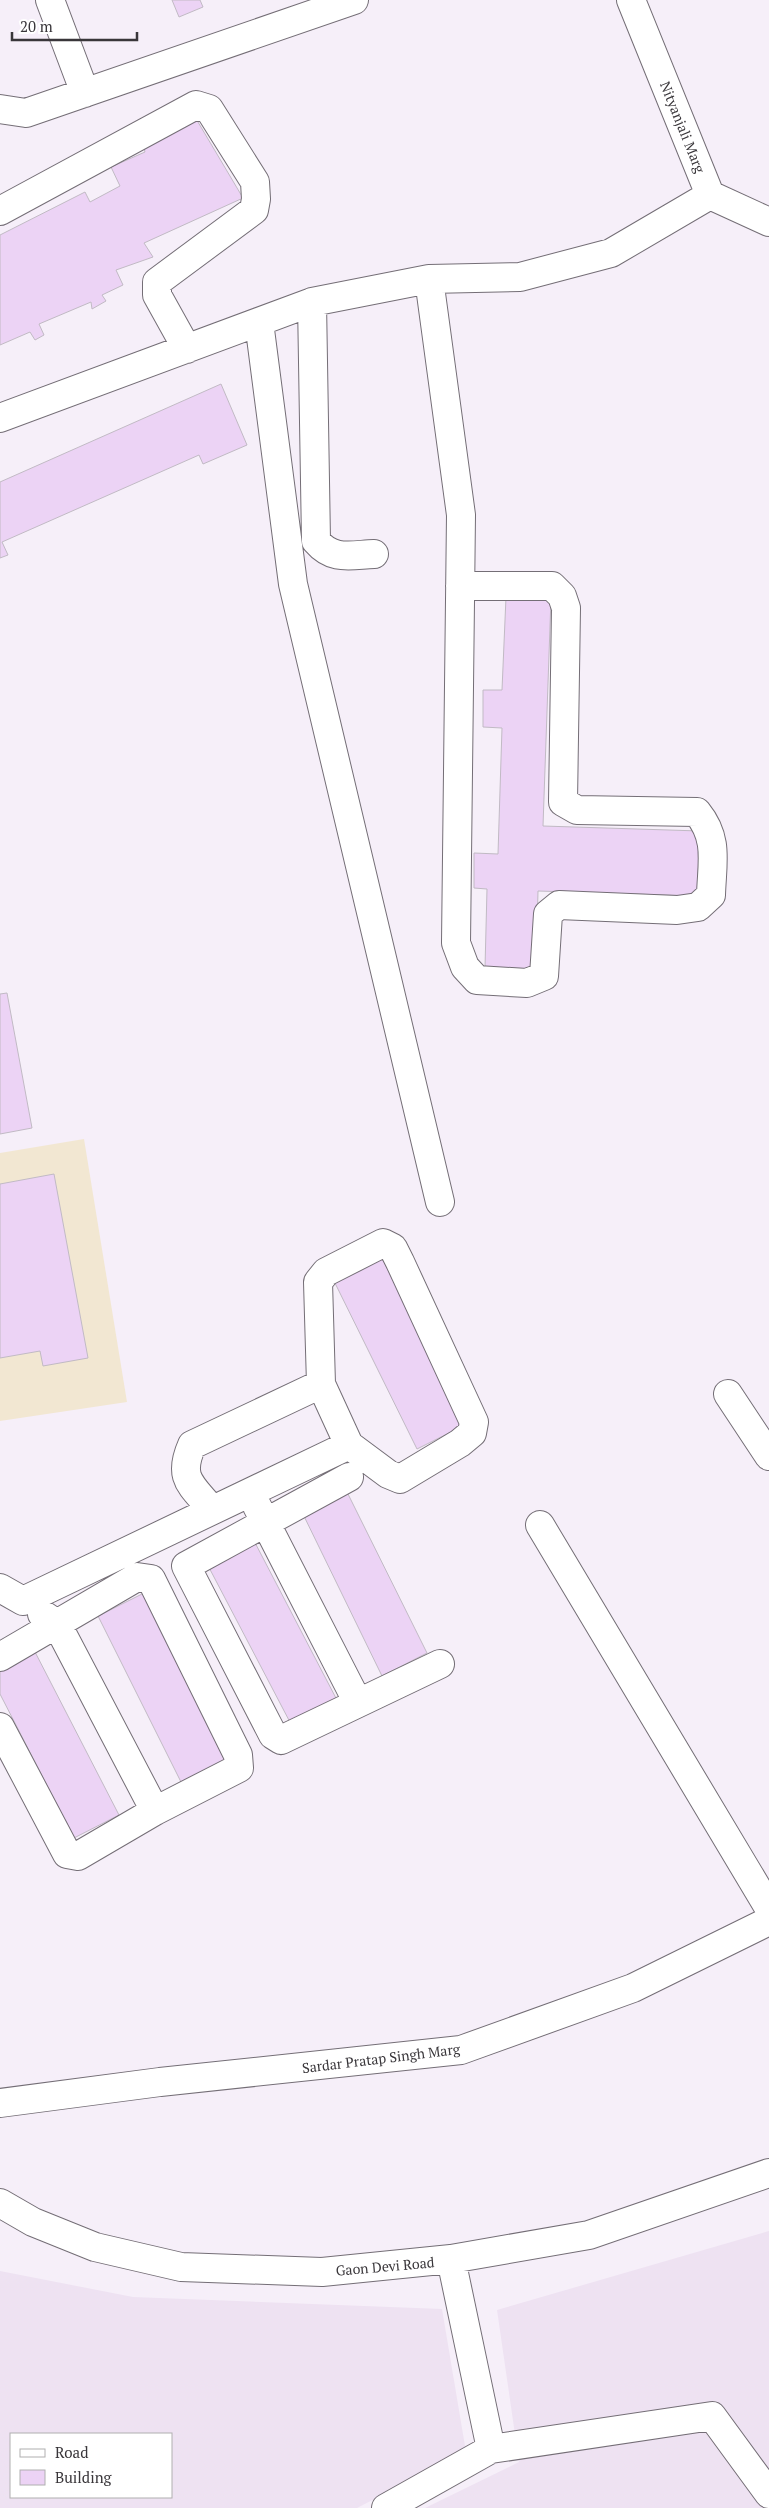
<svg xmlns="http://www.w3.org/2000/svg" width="769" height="2508" font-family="'PT Serif',serif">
	<rect width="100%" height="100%" fill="#f6eff9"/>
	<path fill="#eee2f2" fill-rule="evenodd" d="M769 2231V2508H425L519 2462 497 2310Z
		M0 2271 133 2297 442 2309 466 2452 357 2508H0ZM11 2434H171V2497H11Z"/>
	<path fill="#f2e7d2" d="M84 1139 127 1402 0 1421V1153Z"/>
	<path fill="#ecd3f5" stroke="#c1bac4" d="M172 0H200L203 7 179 17Z
		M195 117 243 198 144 243 153 257 116 270 123 285 102 295 106 301 92 309 91 302 39 324 44 335 35 340 30 332 0 345V235L85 192 90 202 120 186 111 167 145 152 143 145Z
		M221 384 247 445 203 464 199 455 2 542 8 555 0 558V482Z
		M506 597 551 598 543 826 700 831 697 896 538 891 536 970 485 968 487 889 474 888V853L498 854 502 728 483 727V690H502Z
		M7 993 32 1128 0 1134V994Z
		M54 1174 88 1358 43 1366 40 1351 0 1358V1184Z
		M380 1254 465 1425 417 1449 332 1277Z
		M345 1488 427 1653 382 1676 301 1510Z
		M251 1535 338 1702 292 1726 204 1558Z
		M144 1593 228 1762 182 1784 98 1616Z
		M34 1650 119 1815 74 1838 0 1694V1668Z"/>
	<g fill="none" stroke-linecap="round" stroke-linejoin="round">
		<defs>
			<path id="minor" d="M50 0 85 93
				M631 0 710 195 769 222
				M0 109 26 113 354 0
				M0 211 196 105 209 109 255 182 256 199 254 210 157 282V295L187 349
				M429 279 461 515 456 943 465 967 477 980 527 983 544 976 548 914 559 905 677 910 698 907 711 895C712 862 719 839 697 812L577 810 563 802 566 608 562 596 552 586H460
				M312 302 316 541C333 561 350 555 374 554
				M259 322 293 584 440 1202
				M0 418 312 302 429 279 520 277 611 253 710 195
				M383 1243 393 1248 400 1262 474 1422 472 1433 460 1443 400 1479 388 1474 349 1445 321 1384 318 1282 326 1272Z
				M728 1394 769 1456
				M349 1477 186 1566 273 1735 281 1740 440 1664
				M257 1506 358 1703
				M212 1510C192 1485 177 1479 192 1445L321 1384
				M540 1525 769 1908
				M0 1588 23 1601 349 1445
				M42 1614 57 1624 155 1811
				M0 1657 137 1577 151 1579 238 1755 239 1768 155 1811 78 1856 67 1854 0 1727
				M0 2203 33 2222 95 2247 181 2267 322 2272 451 2259 589 2235 769 2173
				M491 2449 712 2416 769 2494
				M386 2508 491 2449 451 2259"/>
			<path id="major" d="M0 2103 160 2082 461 2050 633 1988 769 1921"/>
		</defs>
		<use href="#minor" stroke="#746e76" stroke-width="30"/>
		<use href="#major" stroke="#746e76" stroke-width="30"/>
		<use href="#minor" stroke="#fff" stroke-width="28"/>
		<use href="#major" stroke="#fff" stroke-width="28"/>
	</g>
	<g text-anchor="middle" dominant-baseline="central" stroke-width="5" stroke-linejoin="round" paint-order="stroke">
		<g font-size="14" fill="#39363a" stroke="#fff">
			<text transform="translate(683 127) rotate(68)">Nityanjali Marg</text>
			<text transform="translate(381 2058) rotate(-7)">Sardar Pratap Singh Marg</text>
			<text transform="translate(385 2266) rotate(-5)">Gaon Devi Road</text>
		</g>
	</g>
	<rect x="10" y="2433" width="162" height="65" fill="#ffffff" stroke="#b0afb0"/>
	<rect x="20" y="2449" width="25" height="8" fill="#ffffff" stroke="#b0afb0"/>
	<text x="55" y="2458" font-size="15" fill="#39363a">Road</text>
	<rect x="20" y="2470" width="25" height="15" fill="#ecd3f5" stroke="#b0afb0"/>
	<text x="55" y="2483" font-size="15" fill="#39363a">Building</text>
	<path d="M12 32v8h125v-8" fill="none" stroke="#39363a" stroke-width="2.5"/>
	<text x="20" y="32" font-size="15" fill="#39363a" stroke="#ffffff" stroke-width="4" paint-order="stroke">20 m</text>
</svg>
